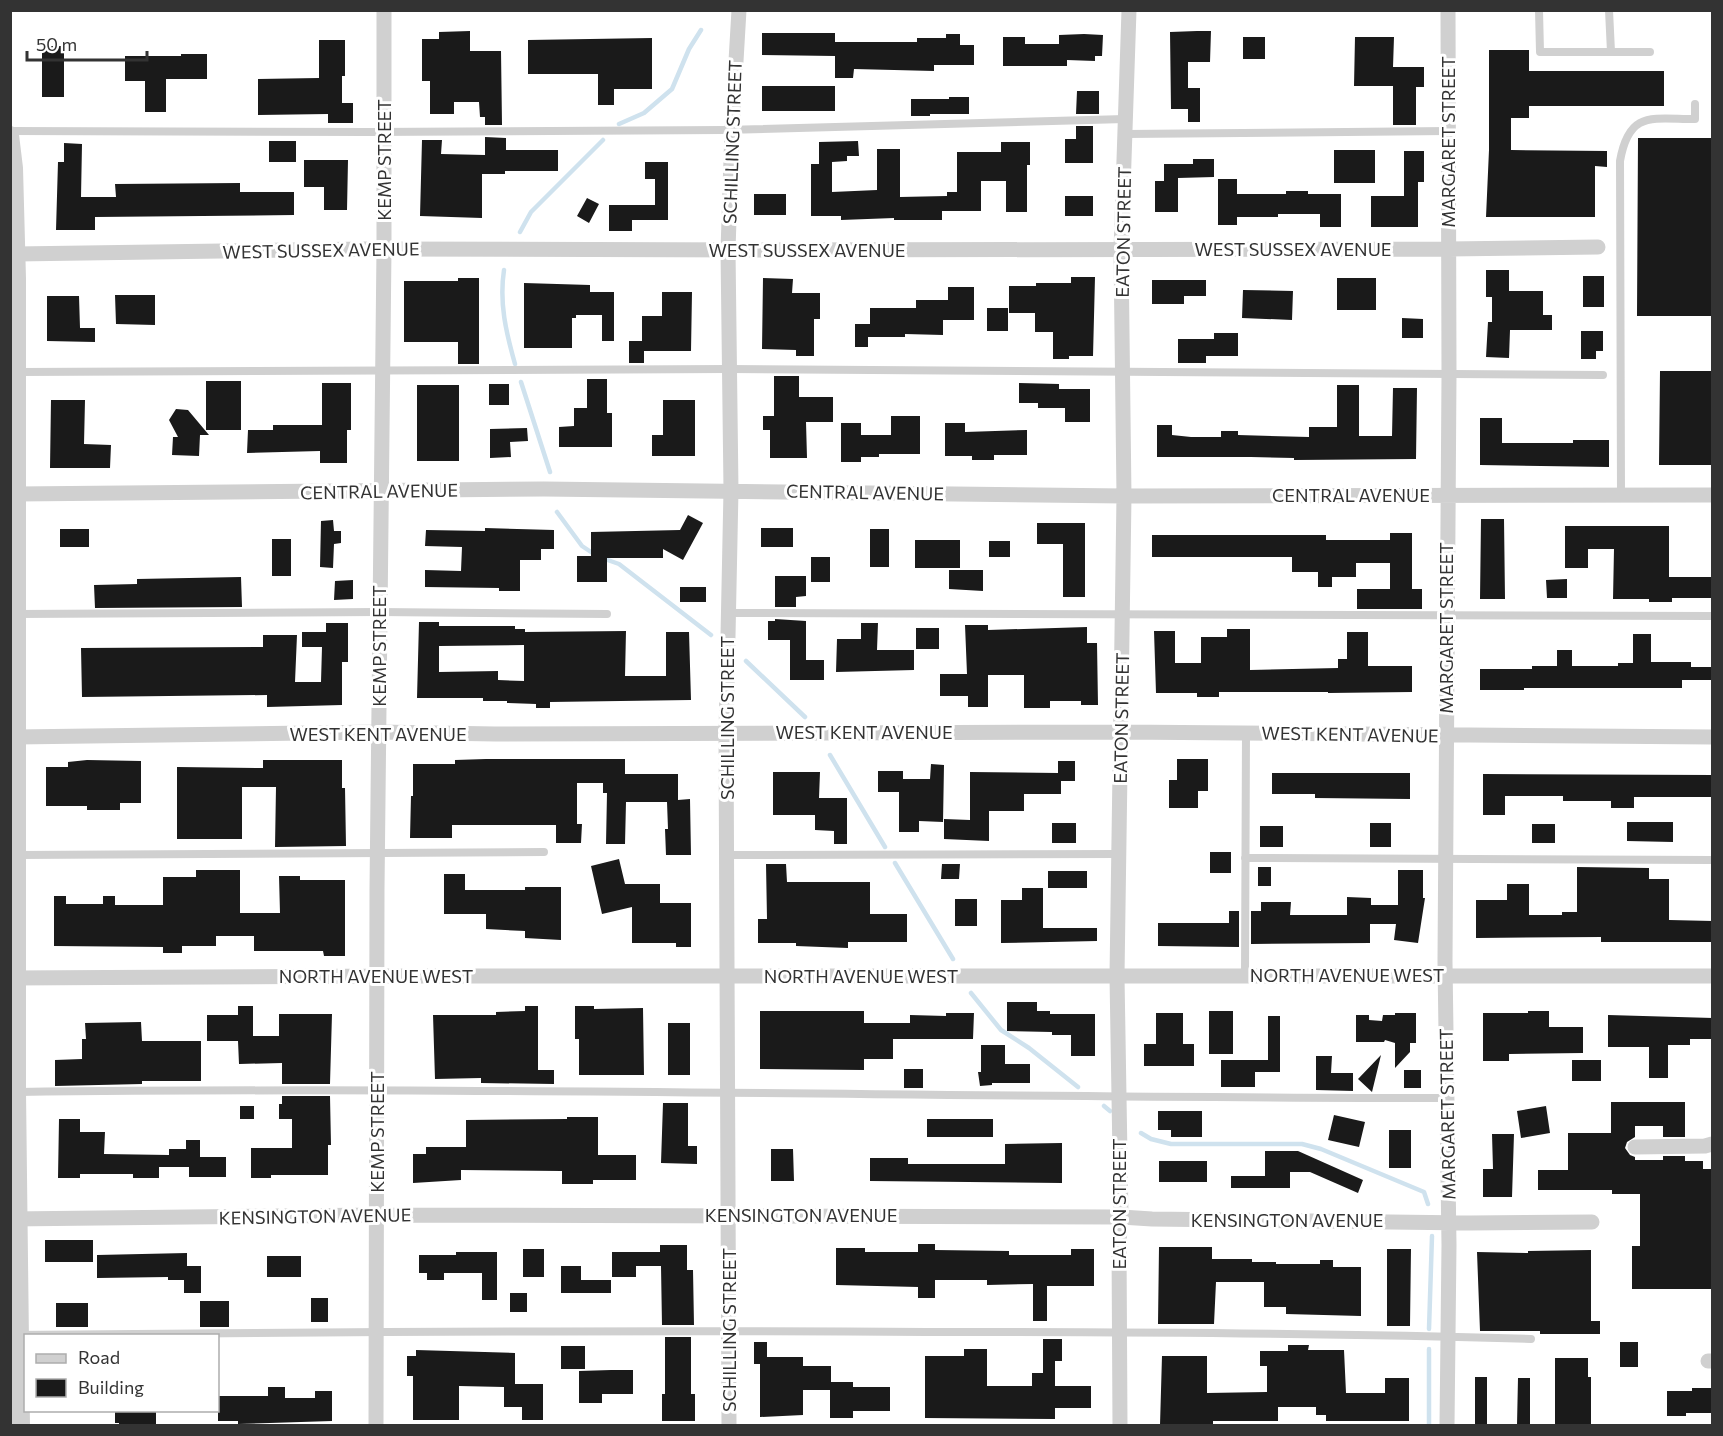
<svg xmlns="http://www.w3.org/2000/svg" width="1723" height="1436" font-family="Commissioner,sans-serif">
	<rect width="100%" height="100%" fill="#fff"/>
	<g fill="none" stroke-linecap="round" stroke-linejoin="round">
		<path stroke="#cfe2ee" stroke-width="4.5" d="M619 124 644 113 672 89 689 49 701 30
			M520 232 531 212 603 140
			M504 270C499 303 506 332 515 364
			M521 382 550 472
			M557 512 582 546 594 554
			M602 558 619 564 711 635
			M746 661 805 717
			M830 755 885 847
			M895 863 953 959
			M971 993 1001 1030 1029 1048 1078 1087
			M1104 1106 1110 1111
			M1141 1133 1151 1139 1171 1144H1302L1321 1149 1424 1192 1428 1204
			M1429 1329 1432 1236
			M1429 1426V1349"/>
	</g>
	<path fill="#1a1a1a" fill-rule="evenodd" d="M470 31V51H501L502 125H485V117H480L479 102H454V114H430V81H422V39H439V32Z
		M1197 31H1211L1210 62H1188V88H1200V122H1188V109H1171L1170 32Z
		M762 33H835V42H917V38H946V34H960V45H974V65H934V71L854 69 853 78H835V56L762 55Z
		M1084 34 1103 35 1102 56H1095V61L1067 60V66H1003V37H1025V44H1059V35Z
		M1243 37H1265V59H1243Z
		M1355 37H1394L1393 67H1424V87H1416V125H1393V86H1354Z
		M652 38V89H614V105H598V74H528V40Z
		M319 40H345V76H342V103H353V123H328V114L258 115V79L319 78Z
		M42 46H64V97H42Z
		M1489 50H1529V71H1664V106H1529V118H1511V150L1607 151V167L1595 166V217H1486L1489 150Z
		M181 54H207V79H166V112H145V81H125V56H181Z
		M762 86H835V111H762Z
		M1077 91H1099V114H1076Z
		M949 97H969V114H930V116H911V99H949Z
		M1076 126H1093V163H1065V139H1076Z
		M485 137 506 138V150H558V171H505V174H482V218L420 216 422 140H442L441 154 485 155Z
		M1638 138H1713V316H1637Z
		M269 141H296V162H269Z
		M858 141 859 156H847V161L832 162V192L877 190V149H900V197L947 196V192H957V152H1001V142H1030V165H1027V212H1006V181H981V211H942V220H894V218L841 220V216H811V164H819V142Z
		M64 143 82 144 81 197H116L115 184 240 183V192H294V215L95 217V230H56L58 162H64Z
		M1334 150H1375V183H1334Z
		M1404 151H1424V182H1418V227H1371V196H1404Z
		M1193 159H1214V177L1178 178V212H1155V181H1164V164H1193Z
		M304 160H348L347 210H324V187H304Z
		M645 162H668V220H632V231H609V205H655V179H645Z
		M1218 179H1237V194H1286V191H1308V194H1341V227H1320V214H1278V217H1237V225H1218Z
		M754 194H786V215H754Z
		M1065 196H1093V216H1065Z
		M587 198 599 204 589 223 577 216Z
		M1486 270H1509V291H1543V315H1552V330H1510L1509 358 1486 357 1488 322H1492V297H1486Z
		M1583 276H1604V307H1583Z
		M1071 277H1095L1093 356H1069V359H1053V332H1035V313H1009V286H1036V283H1071Z
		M458 278H479V364H458V342H404V281H458Z
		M763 278 793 279 792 293H820V319H814V356H796V350L762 349Z
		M1337 278H1376V310H1337Z
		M1152 280H1206V296H1184V304H1152Z
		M524 283 590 285V292H614V341H602V315H576V318H572V348H524Z
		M948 287H974V320H943V335L905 334V337H868V347H855V324H870V308H916V300H948Z
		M1243 290 1293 291 1292 320 1242 318Z
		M662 292H692L691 351H644V363H629V341H642V316H662Z
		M115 295H155V325L116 324Z
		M47 296H79L80 328H95V342L47 341Z
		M987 308H1008V331H987Z
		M1402 318 1423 319V338H1402Z
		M1581 331H1603V351H1596V359H1581Z
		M1214 333H1238V356H1206V363H1178V339H1214Z
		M1660 371H1713V465H1659Z
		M774 376H799V397H833V422H806L807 458H770V430H763V416H774Z
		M587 379H607V413H612V447H559V427L574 426V408H587Z
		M206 381H241V430H206Z
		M322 383H351V430H347V463H320V451L247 453 248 430H273V425H322Z
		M1019 383 1059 384V389H1090V422H1065V408H1038V403H1019Z
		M489 384H509V405H489Z
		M417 385H459V461H417Z
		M1337 385H1359V436H1392L1393 388H1417L1416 459 1294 460V458L1251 457H1157V425H1172V435L1191 437H1221V431H1238V435L1309 437V427H1337Z
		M51 400H85L84 444 111 445 110 468H50Z
		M663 400H695V456H652V435H663Z
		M176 409 188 410 209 435H200L199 456 172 455 173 437H178L169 420Z
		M891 416H920V454H879V457H861V462H841V423H861V435H891Z
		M1480 418H1502V443H1573V440H1609V467L1480 465Z
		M945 423H965V432L1027 430V455H994V460H972V456H945Z
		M527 428 528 441 510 442 511 457 490 458V429Z
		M688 515 703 523 683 560 663 549V558H607V582H577V556H591V532L680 530Z
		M1481 519H1504L1505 599H1480Z
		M333 520 334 531H341V543L334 544 333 568 320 567 321 521Z
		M1037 523H1085V597H1063V544H1037Z
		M1565 526H1669V577H1713V598H1672V602H1649V599H1613L1614 549H1588V568H1565Z
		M485 528 554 530V549H541V560H520V591H499V588L425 587V570L461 571 462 547 425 546 426 530 485 531Z
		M761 528H793V547H761Z
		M60 529H89V547H60Z
		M870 529H889V567H870Z
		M1390 533H1412V589H1422V609H1357V589H1390V563H1356V577H1332V587H1318V572H1292V557H1152V535H1326V540H1390Z
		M272 539H291V576H272Z
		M915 540H960V568H915Z
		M989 541H1010V557H989Z
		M811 557H830V582H811Z
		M949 570H983V591L949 589Z
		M775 576H806V596L796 597V607H775Z
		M241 577 242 607 95 608 94 585 137 584V579Z
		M1567 579V598H1547L1546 580Z
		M353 580V599L334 600 335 581Z
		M680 587H706V602H680Z
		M775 619 806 621V660H824V680H790V640H768V621H775Z
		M419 622H439V626H515V629H525V632L626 631 625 676H666V632H689L691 700 550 702V708H536V704L507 703V701H483V698H417ZM524 645V681L498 680V671L439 672V646Z
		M326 623H348V662H342V705L267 707V695L82 697 81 648 263 647V635H297L295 682H321L322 647H302V632H326Z
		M861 623H878L877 650H914V670L836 672 837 639H861Z
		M965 625H988V630L1087 627V643H1097L1098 705H1081V701H1050V708H1024V675H988V707H968V696H940V674H967Z
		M916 628H939V649H916Z
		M1227 629H1250V670L1338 668V659H1347V632H1368V666H1412V692L1328 693V692H1219V697H1197V693H1156L1154 631H1175V663H1201V637H1227Z
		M1633 634H1651V662H1691V667H1713V680H1682V688H1524V690H1480V669H1532V666H1557V650H1572V666H1618V663H1633Z
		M486 759H625V774H678V800L690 799 691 855H666L665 829H668L667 802H626L625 844H606L607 793H603V783H577V824H582L581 843H556V825H452V838H410L411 796H413V764H455V760Z
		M1177 759H1208V791H1198V808H1169V780H1177Z
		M87 760 141 761V803H120V810H87V806H46V767H68V762Z
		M263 760H342V788H345L346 846 275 847 276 787H242V839H177V767L263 768Z
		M1058 761H1075V781H1061V794H1024V811H989V841L944 839V819L970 820V772L1058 773Z
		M931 764 944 765 943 822 919 821V832H899V792H878V771H903V779H930Z
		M773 772H820L819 798H847V844H834V831L815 830V815H773Z
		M1272 773H1410V799L1315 798V794H1272Z
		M1483 774 1713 775V797H1634V808H1611V801H1563V796H1505V815H1483Z
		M1627 822H1673V842L1627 841Z
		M1052 823H1076V843H1052Z
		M1370 823H1391V847H1370Z
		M1532 824H1555V843H1532Z
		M1260 826H1283V847H1260Z
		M1210 852H1231V873H1210Z
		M619 859 625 884H660V903H691V947H676V943H632V907L602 914 591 866Z
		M766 864H786L787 882H870V914H907V942H848V948L796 946V943H758V919H767Z
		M942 864H960L959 879H941Z
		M1258 867H1271V886H1258Z
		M1577 867 1649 868V879H1669V920L1713 921V942H1601V937L1476 938V900H1507V884H1529V915H1562V912H1577Z
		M196 870H240V913H280L279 876H300V880H345V956H324L323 951H254V936H216V946H182V953H163V947L54 946V896H66V904H103V896H115V905H163V877H196Z
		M1398 870H1423V898H1425L1418 943 1394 940 1396 924H1370V943L1251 944V911H1261V902H1291L1290 915H1347V897L1371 898V905H1398Z
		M1048 871H1087V888H1048Z
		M444 874H465V890H525V887H561V940L525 938V931L486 929V914H444Z
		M1022 888H1043V928H1097V941L1001 943V900H1022Z
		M955 899H977V926H955Z
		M1229 911H1239V947L1158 946V923H1229Z
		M1007 1002H1037V1011H1050V1014H1095V1056H1071V1035H1052V1032L1007 1031Z
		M238 1006H253V1036H279V1014H332L330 1084H282V1063L239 1064 238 1041H207V1015H238Z
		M525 1006H538V1070H554V1084L481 1083V1078L435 1079 433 1015H496V1012L525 1011Z
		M575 1006H594V1009L643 1008 644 1075H579V1039H575Z
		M760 1011H864V1023H910V1015L946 1016V1013H974L973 1039H893V1059H864V1070L760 1069Z
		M1209 1011H1233V1054H1209Z
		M1528 1011H1549V1027H1583V1053L1509 1054V1061H1483V1013H1528Z
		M1156 1013H1183V1044H1194V1066H1144V1044H1156Z
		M1395 1013H1416V1043H1410V1052L1395 1068V1043L1385 1040 1384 1042H1356V1015H1369V1020L1382 1021 1383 1015H1395Z
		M1608 1015 1713 1018V1039H1690V1045H1668V1078H1649V1047H1608Z
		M1268 1016H1280V1072H1255V1087H1221V1060H1268Z
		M141 1022 142 1041H201V1081H142V1084L55 1086V1060L82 1059V1039H86L85 1023Z
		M668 1023H690V1075H668Z
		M981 1045H1005V1064H1030V1083H992V1085L980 1086 978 1072H981Z
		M1381 1055 1372 1092 1358 1079Z
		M1316 1056H1332L1331 1073H1353V1091L1316 1090Z
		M1572 1060H1601V1081H1572Z
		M904 1069H923V1088H904Z
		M1404 1070H1421V1088H1404Z
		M282 1096H330L331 1145H328V1175H271V1178H251V1148H292V1119H279V1104H282Z
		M1611 1102H1685V1137H1663V1126H1635V1137L1627 1142 1625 1148 1630 1155 1635 1157V1160H1663V1156H1685V1161H1703V1169H1713V1289H1632V1246H1640V1194H1612V1190H1538V1170H1568V1133H1611Z
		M663 1103H688V1146H697V1164L661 1163Z
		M240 1106H254V1119H240Z
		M1546 1106 1550 1133 1521 1138 1517 1111Z
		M1158 1111H1202V1137H1171V1130H1158Z
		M1334 1115 1365 1122 1359 1147 1328 1140Z
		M567 1117H598V1155H636V1180H593V1184H562V1171L461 1170V1180L413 1183V1154H426V1147H466V1120L567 1119Z
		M59 1119H80V1132H105L104 1154 169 1155V1149H186V1140H200V1157H226V1177H189V1167H159V1178H133V1174H80V1178H58Z
		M927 1119H993V1137H927Z
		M1389 1130H1411V1168H1389Z
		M1492 1134H1514L1512 1197H1483V1169H1493Z
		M1062 1143V1183L870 1181V1158H908V1164H1005V1144Z
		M771 1149H793L794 1181H771Z
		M1265 1151H1298L1363 1180 1358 1193 1310 1172H1290V1188H1231V1176H1265Z
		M1159 1161H1207V1182H1159Z
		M45 1240H93V1262H45Z
		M918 1244H935V1250L1009 1251V1255H1071V1249H1094V1286H1047V1321H1033V1284L987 1285V1280H935V1298H918V1287L836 1285V1248H865V1252H918Z
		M660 1245H687V1270H693L694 1325H662L661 1266H636V1277H612V1252H660Z
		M1159 1247H1212V1259H1252V1262H1276V1264H1320V1260H1333V1267H1361V1316L1286 1314V1307H1264V1282H1216L1214 1324H1158Z
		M523 1249H544V1277H523Z
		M1387 1249H1411L1410 1326H1387Z
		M1591 1250V1321H1600V1334H1540V1331H1480L1477 1252 1528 1253V1251Z
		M456 1252H497V1300H482V1273H444V1280H427V1273H419V1255H456Z
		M187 1253V1266H201V1293H184V1280H168V1277L97 1278V1255Z
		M267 1256H301V1277H267Z
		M561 1266H581V1280H611V1293H561Z
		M510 1293H527V1312H510Z
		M311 1298H328V1322H311Z
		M200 1301H229V1327H200Z
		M56 1303H88V1327H56Z
		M665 1337H691V1394H695V1421H662V1394H665Z
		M1043 1339H1062V1361H1055V1386H1091V1408H1055V1419L925 1418V1356H964V1349H987V1386H1032V1373H1043Z
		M754 1342H767V1357H803V1366H831V1382H853V1387H890V1411H853V1418H830V1390H803V1415L760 1417V1364H754Z
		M1620 1342H1638V1367H1620Z
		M1288 1345H1309L1308 1350H1344L1346 1393H1385V1378H1409V1421H1326V1415H1316V1407H1278V1421H1213V1425H1160L1162 1356H1207V1393L1267 1392V1366H1260V1351H1288Z
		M561 1346H585V1369H561Z
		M416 1350 515 1353V1384H543V1420H522V1407H504V1387L459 1386V1420H413V1376H407V1356H416Z
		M1555 1358H1588V1377H1591V1425H1555Z
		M611 1370H633V1394H602V1403H579V1371Z
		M1475 1377H1487V1425H1475Z
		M1518 1378H1530V1425H1517Z
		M268 1387H285V1398H315V1391H332V1421L238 1424V1421H218V1396H268Z
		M1692 1388H1713V1413H1686V1416H1667V1391H1692Z
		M115 1410H156V1425H119V1423H115Z"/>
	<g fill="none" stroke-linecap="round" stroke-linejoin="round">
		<path stroke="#d0d0d0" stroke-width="8" d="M1539 10 1540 52H1611
			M1609 10 1611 52H1650
			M10 131 370 132 724 130 1125 119
			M1125 134 1448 131
			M18 372 729 369 1603 375
			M1621 495 1620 161C1629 110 1652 119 1695 119V104
			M728 613 1712 616
			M17 614 379 612 607 614
			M18 855 544 852
			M726 855 1119 854
			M1245 858 1712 860
			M1245 976 1246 733
			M18 1092C494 1086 970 1098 1445 1098
			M10 1335C316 1332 622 1330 927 1332 1128 1332 1330 1333 1531 1339"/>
		<path stroke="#d0d0d0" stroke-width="15" d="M16 254 366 249 759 250 1448 249 1598 247
			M17 494 544 489 1124 496 1712 495
			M16 737 379 732 495 734 1121 732 1712 737
			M10 978 378 976H1712
			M1635 1147 1705 1146 1712 1144
			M10 1219 376 1215 1121 1217 1152 1219 1470 1223 1592 1222
			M1708 1361H1712
			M376 1426 377 890 384 249V10
			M729 1426 726 733 731 490 728 250 732 129 739 10
			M1120 1426 1119 1243 1121 1217 1117 976 1124 496 1121 250 1129 10
			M1447 1426 1449 1245 1445 962 1449 375 1448 10"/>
		<path stroke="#d0d0d0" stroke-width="18" d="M10 135 14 168 17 279V1092L21 1426"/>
	</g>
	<g text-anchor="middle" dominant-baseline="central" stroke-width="6" stroke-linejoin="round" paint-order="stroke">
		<g font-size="18" fill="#333" stroke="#fff">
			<text transform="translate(732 142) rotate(-88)">SCHILLING STREET</text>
			<text transform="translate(1448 142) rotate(-90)">MARGARET STREET</text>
			<text transform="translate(384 160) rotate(-90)">KEMP STREET</text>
			<text transform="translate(1123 232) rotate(-89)">EATON STREET</text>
			<text x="1293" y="249">WEST SUSSEX AVENUE</text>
			<text transform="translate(321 250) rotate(-1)">WEST SUSSEX AVENUE</text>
			<text x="807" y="250">WEST SUSSEX AVENUE</text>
			<text transform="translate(379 491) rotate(-1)">CENTRAL AVENUE</text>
			<text transform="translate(865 492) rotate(1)">CENTRAL AVENUE</text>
			<text x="1351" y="495">CENTRAL AVENUE</text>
			<text transform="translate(1446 628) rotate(-90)">MARGARET STREET</text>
			<text transform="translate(379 646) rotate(-90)">KEMP STREET</text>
			<text transform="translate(727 718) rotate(-90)">SCHILLING STREET</text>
			<text transform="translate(1121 718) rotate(-89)">EATON STREET</text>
			<text x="864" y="732">WEST KENT AVENUE</text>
			<text x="378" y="734">WEST KENT AVENUE</text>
			<text transform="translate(1350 734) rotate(1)">WEST KENT AVENUE</text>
			<text x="1347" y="975">NORTH AVENUE WEST</text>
			<text x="376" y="976">NORTH AVENUE WEST</text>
			<text x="861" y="976">NORTH AVENUE WEST</text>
			<text transform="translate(1447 1114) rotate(-91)">MARGARET STREET</text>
			<text transform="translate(377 1132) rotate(-90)">KEMP STREET</text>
			<text transform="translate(1119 1204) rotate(-90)">EATON STREET</text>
			<text x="801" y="1215">KENSINGTON AVENUE</text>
			<text transform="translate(315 1216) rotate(-1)">KENSINGTON AVENUE</text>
			<text x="1287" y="1220">KENSINGTON AVENUE</text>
			<text transform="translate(729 1330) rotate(-90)">SCHILLING STREET</text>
		</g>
	</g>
	<rect width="1723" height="1436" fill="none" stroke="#333333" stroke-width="24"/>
	<rect x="24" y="1334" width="195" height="78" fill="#ffffff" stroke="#adadad" stroke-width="1.5"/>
	<rect x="36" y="1354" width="30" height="9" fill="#d0d0d0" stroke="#adadad" stroke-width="1.5"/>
	<text x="78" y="1364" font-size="18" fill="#333333">Road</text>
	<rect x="36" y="1379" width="30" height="18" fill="#1a1a1a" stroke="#adadad" stroke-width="1.5"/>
	<text x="78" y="1394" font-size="18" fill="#333333">Building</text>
	<path d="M27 51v9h120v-9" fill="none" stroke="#333333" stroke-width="3"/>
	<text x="36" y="51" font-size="18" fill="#333333" stroke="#ffffff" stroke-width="4.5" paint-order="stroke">50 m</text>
</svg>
